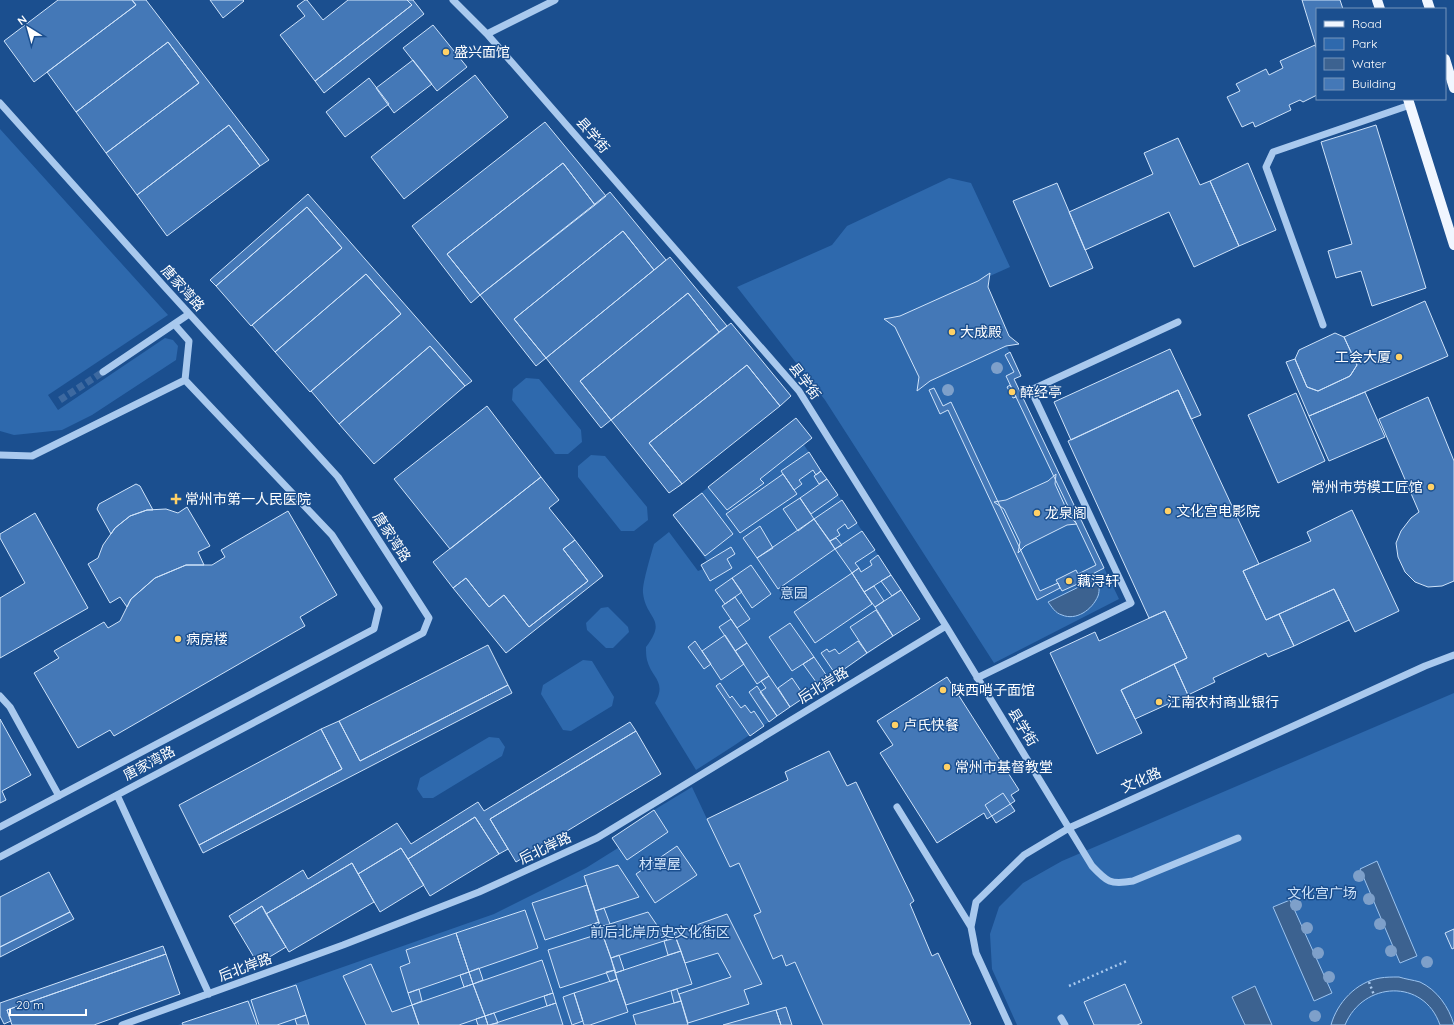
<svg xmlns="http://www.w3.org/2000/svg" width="1454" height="1025" font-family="Quicksand,'Noto Sans SC',sans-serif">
	<rect width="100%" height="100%" fill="#1b4f8f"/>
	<path fill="#2e69ad" d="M0 129 168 315 48 395 58 410 165 338 173 340 178 346 176 360 92 415 62 430 14 435 0 431Z
		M949 178 971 183 1010 267 981 280 1007 346 1021 376 1014 379 1119 599 994 663 825 400 737 287 832 245 847 226Z
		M526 378 539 379 581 430 582 442 568 454H555L512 400 513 389Z
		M796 418 812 438 804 445 857 523 920 619C844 668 772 722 696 770L655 703C667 681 652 679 647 660 646 656 646 651 646 647 668 618 646 620 643 593 642 584 651 555 654 544L669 532 698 571 703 569 701 565 707 561 673 515Z
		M591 455 605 456 647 507 648 520 634 531H621L578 477V466Z
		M608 607 628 627 629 632 613 648H606L587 630 586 623 601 608Z
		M583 660 592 661 614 697 612 706 571 731 563 730 541 694 543 685Z
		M1454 693V1025H1017L992 969 990 934 999 907 1023 883 1062 861Z
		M489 737 499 738 505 747 502 756 433 798H423L417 789 420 778Z
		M692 787 729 866 739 863 761 912 754 915 773 959 782 955 786 966 795 962 823 1025H178L494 914 586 868 618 848 612 838 654 810Z"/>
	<path fill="#3c6290" stroke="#9cc4f0" d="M1097 578C1099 584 1100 590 1098 596 1092 610 1076 621 1062 615 1055 613 1052 607 1048 602Z
		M1377 861 1417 956 1400 963 1360 869Z
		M1290 900 1332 993 1314 1001 1273 907Z
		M1399 977C1405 979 1413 980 1420 982 1437 990 1449 1007 1454 1025H1440C1424 978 1363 981 1345 1025H1331C1337 1003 1356 982 1380 978 1386 977 1392 977 1399 977Z
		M1255 986 1272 1025H1245L1232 997Z"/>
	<path fill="#4478b7" stroke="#cfe3fa" d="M58 0H132L136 5 34 82 4 41Z
		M132 0H146L269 160 260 166 229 125 137 195 106 153 199 83 168 42 76 112 47 72 136 5Z
		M210 0H243L244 1 223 18Z
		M305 0H307L323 20 348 0H407L412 5 315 81 280 35 305 16 297 6Z
		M407 0H413L424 14 324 93 315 81 412 5Z
		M1302 0H1340L1343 9H1317V49Z
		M433 25 467 67 437 91 403 48Z
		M168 42 199 83 106 153 76 112Z
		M1315 45 1317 49V95L1303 102 1300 100 1289 105 1291 110 1255 127 1253 122 1242 127 1227 97 1240 91 1236 84 1266 69 1269 75 1283 68 1280 61Z
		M413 60 432 84 394 113 376 88Z
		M475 75 508 117 404 199 371 157Z
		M369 78 389 104 345 137 326 112Z
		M545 122 606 196 595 205 563 163 447 254 480 295 471 303 412 226Z
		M229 125 260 166 167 236 137 195Z
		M1376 125 1426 288 1372 306 1361 271 1336 278 1328 251 1352 244 1321 142Z
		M1178 138 1200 185 1210 181 1239 246 1194 267 1169 212 1085 250 1069 212 1153 174 1144 153Z
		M563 163 595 205 480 295 447 254Z
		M1248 163 1276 230 1239 246 1210 181Z
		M1057 183 1093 268 1050 287 1013 201Z
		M610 192 666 260 654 270 623 231 514 319 546 358 536 366 480 295Z
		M308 194 472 381 465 386 430 346 339 424 311 391 401 314 366 274 275 352 252 325 342 248 307 207 216 286 210 280Z
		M307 207 342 248 251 326 216 286Z
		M623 231 654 270 546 358 514 319Z
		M670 257 727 326 719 332 688 293 580 381 611 420 601 428 546 358Z
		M990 273 988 287 1009 336 1019 344 1006 346 930 381 917 391 919 377 895 327 884 319 900 316 978 281Z
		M366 274 401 314 310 392 275 352Z
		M688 293 719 332 611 420 580 381Z
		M1425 301 1448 356 1309 416 1286 362 1295 359 1307 387 1318 391 1350 376 1357 365 1344 337Z
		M731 323 791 396 780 406 747 365 649 443 682 484 669 493 611 420Z
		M1335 333 1344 337 1357 365 1350 376 1318 391 1307 387 1295 359 1299 350Z
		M430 346 465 386 374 464 339 424Z
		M1170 349 1201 415 1191 419 1178 390 1071 440 1054 402Z
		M1010 352 1021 376 1014 379 1104 568 1081 580 1078 574 1096 565 1006 376 1014 372 1005 355Z
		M747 365 780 406 682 484 649 443Z
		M1010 385 1016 397 1013 398 1007 387Z
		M934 388 943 406 951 402 1040 591 1058 583 1060 588 1037 600 948 410 940 414 929 390Z
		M1178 390 1259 564 1243 571 1266 620 1279 614 1294 646 1268 657 1266 653 1213 678 1215 682 1188 695 1174 664 1187 658 1165 611 1149 618 1068 441Z
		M1365 392 1385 437 1329 461 1309 416Z
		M1296 393 1325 461 1278 483 1248 415Z
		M1428 397 1454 461V581L1442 586 1428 587 1415 582 1405 572 1398 557 1396 543 1401 531 1411 518 1419 512 1379 419Z
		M487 406 541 477 450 549 394 479Z
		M796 418 812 438 760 479 764 483 727 510 708 487Z
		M809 452 821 471 816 475 813 470 799 480 802 484 794 490 781 471Z
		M821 471 827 479 819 484 814 476Z
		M783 474 797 494 740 533 726 514Z
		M1056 474 1055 484 1070 517 1077 524 1067 525 1025 546 1018 553 1020 542 1004 509 994 502 1006 500 1048 481Z
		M541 477 559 500 549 508 575 540 563 549 588 581 529 627 504 595 489 607 466 578 453 588 433 562Z
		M827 479 838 495 811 514 800 498Z
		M136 484 140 486 153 510H147L130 516 115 528 111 534 97 509 99 504Z
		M702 493 733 534 705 556 673 515Z
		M800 498 814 519 798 531 783 509Z
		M842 500 857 523 848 529 845 524 837 530 840 535 830 541 814 519Z
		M187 507 210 546 198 552 204 565H186L155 578 131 599 127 607 120 597 110 603 88 564 98 558 103 545 115 528 130 516 147 510 166 509 178 513Z
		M1352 510 1399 611 1355 632 1334 589 1266 620 1243 571 1311 541 1307 532Z
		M288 511 337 595 300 617 305 626 114 736 110 730 78 748 34 673 59 658 54 651 104 622 108 628 120 621 131 599 155 578 186 565H212L225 557 221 550Z
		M35 513 88 608 0 658V598L25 583 0 538V534Z
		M814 519 835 549 778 589 757 558Z
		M760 526 773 548 757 558 743 538Z
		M862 531 875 550 855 563 859 568 852 573 835 549Z
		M836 538 842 545 835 549 830 541Z
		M575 540 603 576 506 653 453 588 466 578 489 607 504 595 529 627 588 581 563 549Z
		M731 547 735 554 727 559 732 568 710 581 701 565Z
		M878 555 891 575 864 592 852 573 859 568 861 572 872 565 870 561Z
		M751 565 771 594 752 608 732 578Z
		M1076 570 1082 582 1062 591 1056 580Z
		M852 573 872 604 815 643 794 612Z
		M891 575 901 590 892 596 881 581Z
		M732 578 742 592 725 604 715 590Z
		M874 586 884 601 875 607 864 592Z
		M1334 589 1349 620 1294 646 1279 614Z
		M901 590 920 619 893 636 875 607Z
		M735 597 750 619 737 628 722 606Z
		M876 610 893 636 867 653 850 627Z
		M1165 611 1187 658 1121 690 1142 733 1097 754 1050 653 1095 632 1099 641Z
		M731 619 747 643 735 651 719 627Z
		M790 623 814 657 792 671 769 637Z
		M725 635 744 664 721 680 702 651Z
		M695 641 711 664 704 669 688 647Z
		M858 641 867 653 836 675 821 653 827 649 829 652 835 649 839 654Z
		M747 643 769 676 757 684 735 651Z
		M488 645 508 685 360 761 339 721Z
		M814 657 829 679 819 686 803 664Z
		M1174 664 1188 695 1135 719 1121 690Z
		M769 676 790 707 777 716 760 692 766 688 761 681Z
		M947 677 1019 790 1011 795 1015 801 987 819 984 813 937 843 880 753 893 745 877 721Z
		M792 678 805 697 790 707 778 688Z
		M720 683 730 698 732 696 741 708 745 705 751 713 754 711 764 726 750 736 716 686Z
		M508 685 512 693 203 853 199 845 342 769 321 729 339 721 360 761Z
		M757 686 777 716 769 722 749 692Z
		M0 719 31 775 2 791 6 800 0 803Z
		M630 722 636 731 490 819 508 849 499 854 475 817 408 859 401 848 358 874 352 863 266 914 262 906 234 924 229 916 303 870 308 879 397 823 411 844 478 802 484 811Z
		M321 729 342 769 199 845 179 805Z
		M636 731 661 774 516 862 490 819Z
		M829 751 847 786 856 782 914 901 910 904 932 956 938 953 971 1024 969 1025H823L795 962 786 966 782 955 773 959 754 915 761 912 739 863 730 867 707 819 788 780 785 772Z
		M1003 793 1015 811 996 823 985 805Z
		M654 810 668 832 627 860 612 838Z
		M475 817 499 854 430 896 408 859Z
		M677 846 697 875 655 903 636 874Z
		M401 848 424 885 380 912 358 874Z
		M352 863 374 902 289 952 266 914Z
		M618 865 639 897 595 911 584 876Z
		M49 872 70 912 0 947V897Z
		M587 885 599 922 545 940 532 903Z
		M262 906 286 947 258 964 234 924Z
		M604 908 610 924 600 927 595 911Z
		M525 910 538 948 469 972 456 933Z
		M70 912 74 919 0 957V947Z
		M648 912 667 940 611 958 600 927Z
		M727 914 762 984 744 990 749 1004 688 1023 679 994 731 977 718 953 685 963 674 933Z
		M599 922 602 933 594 935 591 925Z
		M1454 929V948L1452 949 1445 933Z
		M456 933 469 972 408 993 400 967 410 963 406 950Z
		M602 933 615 970 560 988 548 950Z
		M676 938 681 951 668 955 664 941Z
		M163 946 166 954 7 1010 11 1021 4 1024 0 1016V1003Z
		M681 951 692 984 626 1005 615 973Z
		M166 954 180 994 94 1025H12L7 1010Z
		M619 955 624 970 615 973 611 958Z
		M542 960 553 993 485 1016 473 984Z
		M371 964 392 1012 412 1005 419 1025H366L343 976Z
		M479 968 483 980 473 984 469 972Z
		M615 970 617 979 610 982 606 972Z
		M469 972 473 984 464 987 460 975Z
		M617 979 628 1012 590 1025H584L574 993Z
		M473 984 485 1016 459 1025H419L412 1005Z
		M1125 984 1142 1023 1137 1025H1094L1084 1002Z
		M296 985 306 1015 277 1025H259L251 1000Z
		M419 989 422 1001 412 1005 408 993Z
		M677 989 681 1001 674 1003 671 991Z
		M553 993 556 1003 547 1006 544 996Z
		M574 993 583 1021 572 1025 563 997Z
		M248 1001 257 1025H183L182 1023Z
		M681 1001 688 1025H636L633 1015Z
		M556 1003 563 1025H490Z
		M786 1007 792 1025H781L776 1010Z
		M776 1010 781 1025H723Z
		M494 1013 498 1023 488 1025 485 1016Z
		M306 1015 309 1025H297L295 1019Z
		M485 1016 488 1025H478L476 1019Z"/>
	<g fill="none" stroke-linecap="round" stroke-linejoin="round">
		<path stroke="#3d69a0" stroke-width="7" stroke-dasharray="7 3.5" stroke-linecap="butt" d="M60 400 103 372"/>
		<path stroke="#a9c9ee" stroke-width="2.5" stroke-dasharray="2 3" stroke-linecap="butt" d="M1369 982 1374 995
			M1069 986 1127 961"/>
		<path stroke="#a9c9ee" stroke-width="7" d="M453 0 487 34 799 391 946 626 1092 866C1107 882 1110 885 1133 881L1238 838
			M487 34 555 0
			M0 103 163 285 338 477 429 618 423 633 0 857
			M175 325 189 341 185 380
			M1323 325 1266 167 1273 152 1410 105
			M103 372 189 314
			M0 455 32 456 185 380 332 535 379 608 374 629 0 827
			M977 678 1131 603 1031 390 1178 322
			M0 696 10 707 59 796
			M117 795 209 994
			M897 807 971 927
			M1061 1018 1065 1025
			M122 1025 343 945 479 892 597 838 946 626
			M1009 1025 976 953 971 927 976 902 1024 855 1069 828 1425 666 1454 655"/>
		<path stroke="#f0f6ff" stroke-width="10" d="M1377 0 1380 9
			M1427 0 1430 9
			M1445 59 1454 88
			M1408 99 1454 245"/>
	</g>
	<g fill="#7ea0ca">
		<circle cx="997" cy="368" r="6"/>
		<circle cx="948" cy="390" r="6"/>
		<circle cx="1359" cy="876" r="6"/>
		<circle cx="1369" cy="899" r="6"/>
		<circle cx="1296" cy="905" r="6"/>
		<circle cx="1380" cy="924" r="6"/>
		<circle cx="1307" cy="928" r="6"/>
		<circle cx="1391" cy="951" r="6"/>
		<circle cx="1318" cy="953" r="6"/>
		<circle cx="1427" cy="962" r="6"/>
		<circle cx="1329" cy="977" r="6"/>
		<circle cx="1315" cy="1016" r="6"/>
	</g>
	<g fill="#ffd166" stroke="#1b4f8f" stroke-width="1.5">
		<circle cx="446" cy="52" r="4"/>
		<circle cx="952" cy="332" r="4"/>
		<circle cx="1399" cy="357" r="4"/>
		<circle cx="1012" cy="392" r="4"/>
		<circle cx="1431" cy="487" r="4"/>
		<path d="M174 493h4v4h4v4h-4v4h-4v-4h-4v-4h4z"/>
		<circle cx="1168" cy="511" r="4"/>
		<circle cx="1037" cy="513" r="4"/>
		<circle cx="1069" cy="581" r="4"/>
		<circle cx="178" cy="639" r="4"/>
		<circle cx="943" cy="690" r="4"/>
		<circle cx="1159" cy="702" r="4"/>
		<circle cx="895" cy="725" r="4"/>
		<circle cx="947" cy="767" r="4"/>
	</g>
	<g text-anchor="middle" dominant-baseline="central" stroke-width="3" stroke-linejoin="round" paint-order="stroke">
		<g font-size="14" fill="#fff" stroke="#1b4f8f" text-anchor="start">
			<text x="454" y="52">盛兴面馆</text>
			<text x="960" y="332">大成殿</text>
			<text x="1391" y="357" text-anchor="end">工会大厦</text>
			<text x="1020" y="392">醉经亭</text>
			<text x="1423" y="487" text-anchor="end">常州市劳模工匠馆</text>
			<text x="185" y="499">常州市第一人民医院</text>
			<text x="1176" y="511">文化宫电影院</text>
			<text x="1045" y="513">龙泉阁</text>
			<text x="1077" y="581">藕浔轩</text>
			<text x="186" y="639">病房楼</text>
			<text x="951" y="690">陕西哨子面馆</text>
			<text x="1167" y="702">江南农村商业银行</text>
			<text x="903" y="725">卢氏快餐</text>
			<text x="955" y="767">常州市基督教堂</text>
		</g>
		<g font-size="14" fill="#fff" stroke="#1b4f8f">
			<text transform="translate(593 135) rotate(49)">县学街</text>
			<text transform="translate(183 288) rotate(48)">唐家湾路</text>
			<text transform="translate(805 381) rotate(53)">县学街</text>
			<text transform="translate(392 537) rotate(57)">唐家湾路</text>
			<text transform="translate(823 685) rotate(-31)">后北岸路</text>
			<text transform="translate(1023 727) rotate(58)">县学街</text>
			<text transform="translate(149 763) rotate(-28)">唐家湾路</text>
			<text transform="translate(1141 780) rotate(-24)">文化路</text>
			<text transform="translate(545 848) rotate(-25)">后北岸路</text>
			<text transform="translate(245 967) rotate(-20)">后北岸路</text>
		</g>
		<g font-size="14" fill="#cfe3fa" stroke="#1b4f8f">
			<text x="794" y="593">意园</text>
			<text x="660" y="864">材罩屋</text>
			<text x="1322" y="893">文化宫广场</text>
			<text x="660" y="932">前后北岸历史文化街区</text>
		</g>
	</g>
	<rect x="1316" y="8" width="130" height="92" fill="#1b4f8f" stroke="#7695bc"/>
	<rect x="1324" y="21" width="20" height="6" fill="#f0f6ff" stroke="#7695bc"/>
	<text x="1352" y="28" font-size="12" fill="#ffffff">Road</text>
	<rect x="1324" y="38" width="20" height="12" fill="#2e69ad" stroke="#7695bc"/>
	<text x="1352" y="48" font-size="12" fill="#ffffff">Park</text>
	<rect x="1324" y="58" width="20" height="12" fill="#3c6290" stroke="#7695bc"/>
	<text x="1352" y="68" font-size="12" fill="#ffffff">Water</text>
	<rect x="1324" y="78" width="20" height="12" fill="#4478b7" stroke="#7695bc"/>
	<text x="1352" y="88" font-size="12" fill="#ffffff">Building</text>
	<g transform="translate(28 28) rotate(323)" stroke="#1b4f8f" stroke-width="3" paint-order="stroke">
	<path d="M0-3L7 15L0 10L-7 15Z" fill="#ffffff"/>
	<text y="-6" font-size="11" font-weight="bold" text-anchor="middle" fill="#ffffff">N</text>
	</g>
	<path d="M10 1009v6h76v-6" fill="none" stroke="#ffffff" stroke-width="2"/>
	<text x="16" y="1009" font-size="12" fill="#ffffff" stroke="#1b4f8f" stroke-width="3" paint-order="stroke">20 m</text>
</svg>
